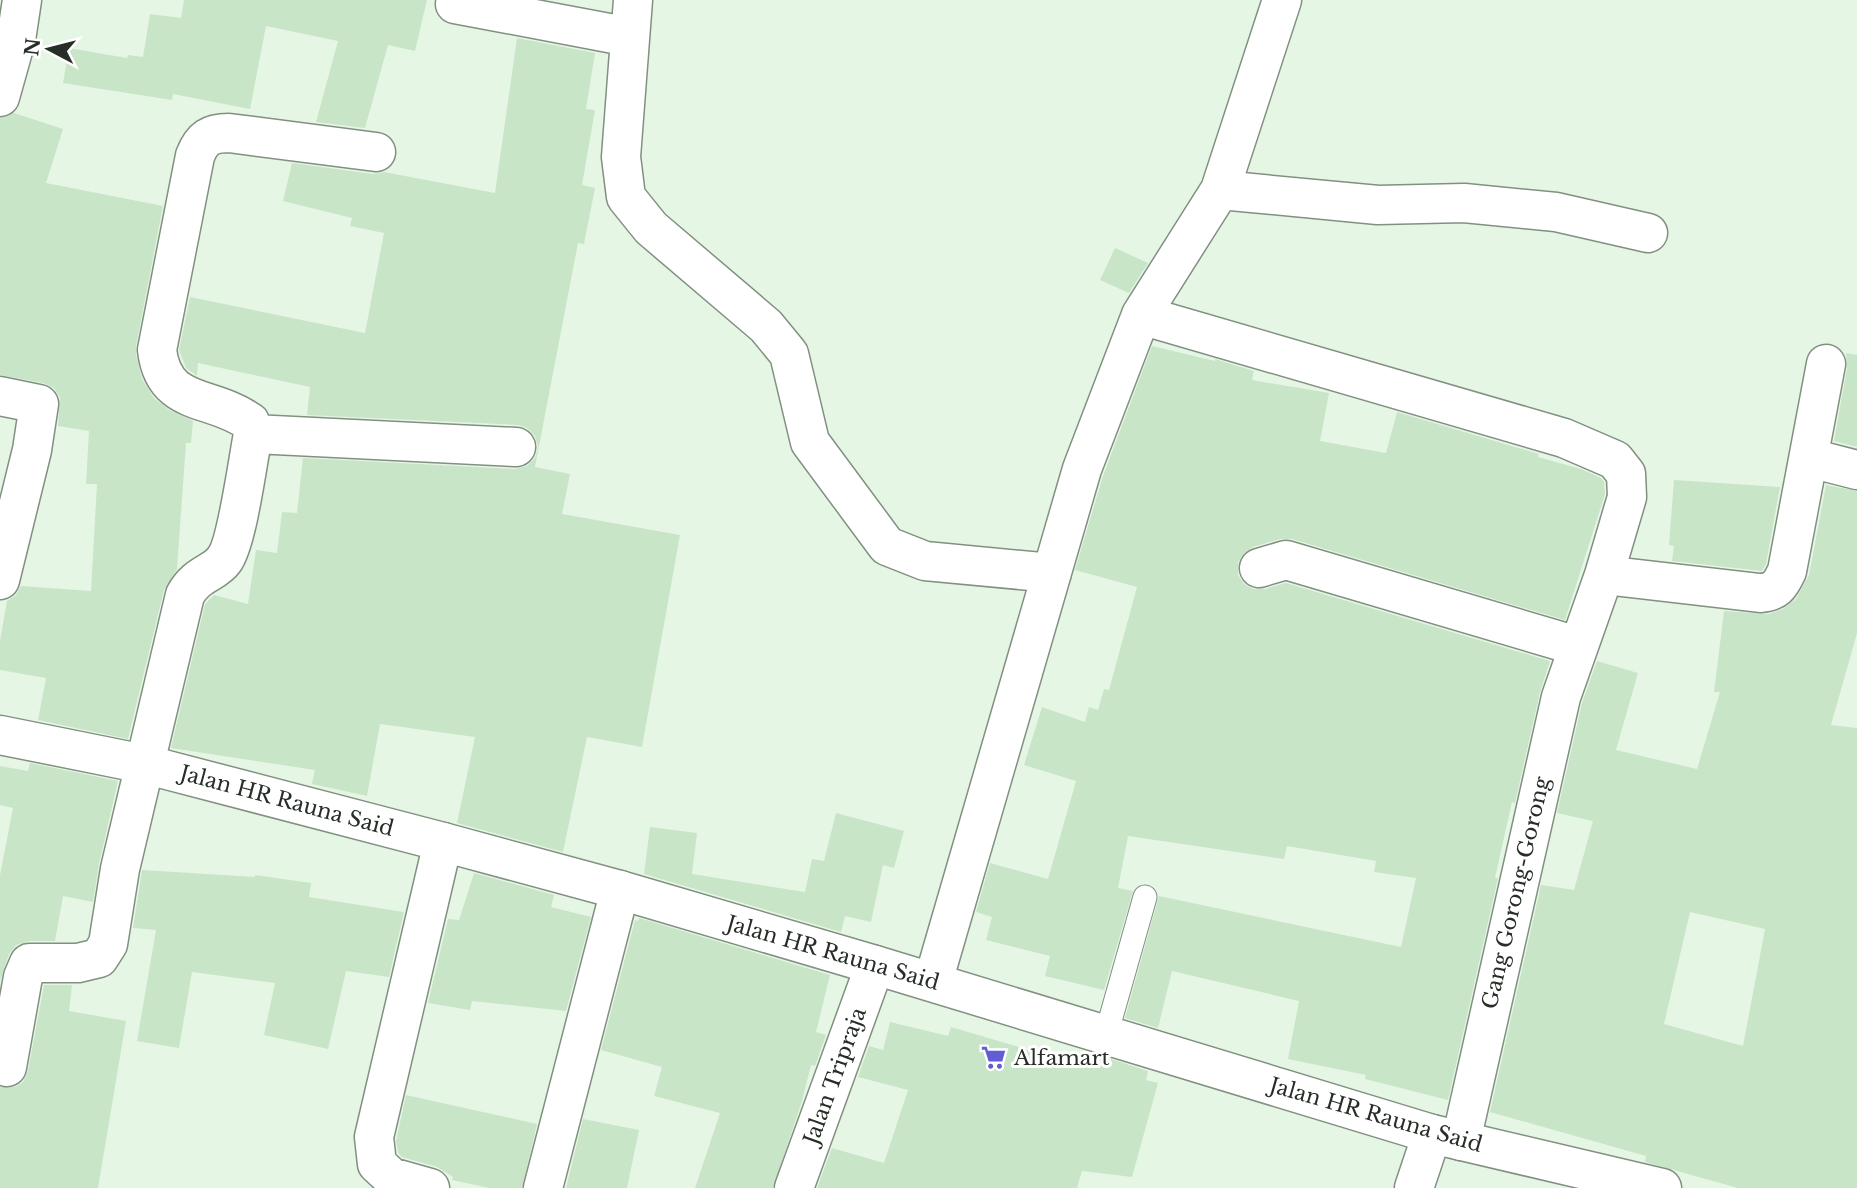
<svg xmlns="http://www.w3.org/2000/svg" width="1857" height="1188" font-family="'Libre Baskerville',serif">
	<rect width="100%" height="100%" fill="#e6f6e5"/>
	<path fill="#c8e5c8" fill-rule="evenodd" d="M184 0H427L415 51 388 45 365 128 316 122 338 41 266 26 250 109 173 94 172 100 63 83 69 48 127 58 128 55 143 57 150 14 181 18Z
		M517 38 595 53 586 109 595 110 582 185 595 188 584 244 578 243 535 467 570 474 562 514 680 535 642 747 587 737 563 852 457 823 475 737 380 724 367 796 312 784 315 770 171 748 205 604 214 595 248 604 256 550 277 553 282 512 297 513 303 458 515 469 527 466 535 458 538 447 535 436 527 428 518 425 307 415 310 387 198 363 197 376 186 368 179 350 190 297 365 333 384 233 350 226 352 218 283 201 292 163 373 174 384 172 495 193Z
		M14 113 63 129 46 183 163 206 136 346V355L142 379 154 398 169 410 193 421 191 443H186L177 569 164 590 128 739 38 720 46 678 0 670V641L7 601 16 595 21 586 91 591 97 484H86L89 431 58 426 60 397 54 388 43 383 0 375V118Z
		M1115 248 1148 263 1129 293 1100 280Z
		M1152 346 1215 361V359L1254 371 1252 380 1329 393 1320 441 1386 453 1397 412 1539 454 1538 457 1581 469 1601 478 1604 482 1605 494 1565 620 1292 539H1280L1253 547 1244 553 1238 562V575L1244 584 1253 589H1265L1286 583 1550 661 1540 692 1515 803 1512 802 1495 878H1498L1448 1100 1365 1079 1366 1075 1288 1059 1299 1001 1172 971 1158 1028 1125 1018 1159 896 1401 947 1416 878 1374 872 1376 861 1287 846 1284 859 1128 836 1118 888 1133 891 1104 990 1045 976 1050 956 986 940 992 917 976 912 990 863 1048 879 1076 781 1024 765 1042 707 1085 722 1089 707 1098 710 1104 689 1109 690 1137 587 1075 570 1103 476Z
		M1846 353 1857 355V447L1834 441 1847 368Z
		M1674 480 1780 487 1766 564 1762 571 1672 561 1674 546 1669 545Z
		M1826 485 1857 491V633L1831 725 1857 728V1188H1738L1645 1162 1646 1156 1490 1112 1541 885 1574 890 1593 821 1557 813 1582 703 1597 661 1638 673 1616 750 1697 769 1720 692H1714L1724 611 1768 614 1783 609 1796 599 1809 575ZM1690 912 1765 929 1743 1046 1664 1024Z
		M30 763 118 781 99 864 93 902 63 896 55 941H29L16 945 9 954 0 981V875L13 808 0 805V766L28 771Z
		M836 813 904 831 894 868 883 865 871 922 845 916 841 932 644 874 650 827 697 833 692 874 805 892 812 859 824 861Z
		M142 870 255 877V875L311 883 309 897 404 912 389 977 346 971 328 1049 264 1035 275 983 192 972 179 1048 137 1041 156 930 133 928Z
		M474 873 554 895 551 907 591 917 566 1011 472 1001 470 1010 428 1003 448 919 459 920Z
		M639 918 830 975 816 1032 826 1035 815 1066 811 1065 802 1101 773 1188H695L720 1113 654 1096 662 1067 601 1050 635 920 638 921Z
		M44 985H72L69 1011 126 1021 98 1188H0V1087H15L23 1082 28 1071Z
		M890 1022 948 1036 951 1027 1029 1050 1030 1046 1079 1059 1080 1057 1109 1067 1111 1059 1148 1071 1146 1080 1158 1083 1132 1177 1082 1171 1077 1188H817L832 1148 884 1163 908 1090 858 1077 869 1046 883 1050Z
		M406 1095 537 1124 522 1188H489L452 1180 453 1177 437 1167 402 1157 398 1153 396 1141Z
		M583 1119 639 1130 627 1188H566Z"/>
	<g fill="none" stroke-linecap="round" stroke-linejoin="round">
		<defs>
			<path id="lane" d="M1106 1035 1145 897"/>
			<path id="street" d="M633 0 621 157 626 197 651 228 766 326 789 354 810 442 887 546 925 561 1052 573
				M455 4 630 37
				M0 97 16 40 22 0
				M1220 190 1378 205 1464 203 1556 212 1648 233
				M1141 315 1220 190 1282 0
				M0 396 39 404 32 450 0 580
				M253 434 516 447
				M1810 458 1857 470
				M1259 568 1286 560 1577 646
				M1604 575 1760 593C1776 592 1780 586 1787 571L1826 364
				M933 982 1082 469 1141 315 1564 438 1615 460 1626 474 1627 497 1604 575 1561 697 1461 1141
				M7 1067 23 977 29 963H78L99 958 108 944 120 869 185 595C197 573 214 574 224 560 237 544 248 459 253 434L250 422C211 394 164 408 157 350L195 156C202 138 210 133 229 133L376 152
				M430 1188 391 1177 377 1164 374 1137 443 842
				M543 1188 620 890
				M794 1188 875 965
				M1414 1188 1432 1134"/>
			<path id="secondary" d="M0 735 144 764 443 842 620 890 875 965 1432 1134 1662 1188"/>
		</defs>
		<use href="#lane" stroke="#819081" stroke-width="25"/>
		<use href="#street" stroke="#819081" stroke-width="41"/>
		<use href="#secondary" stroke="#819081" stroke-width="41"/>
		<use href="#lane" stroke="#fff" stroke-width="23"/>
		<use href="#street" stroke="#fff" stroke-width="38"/>
		<use href="#secondary" stroke="#fff" stroke-width="38"/>
	</g>
	<defs>
		<symbol id="supermarket-bare" viewBox="-9 -9 18 18"><path d="M-6-5.5h2.5l.6 2H6L4.5 2H-2.5L-4.4-4H-6ZM-1.5 3.2a1.3 1.3 0 1 0 .1 0ZM3 3.2a1.3 1.3 0 1 0 .1 0Z" fill="#625cd5" stroke="#fff" stroke-width="2.5" paint-order="stroke"/></symbol>
	</defs>
	<g fill-rule="evenodd">
		<use href="#supermarket-bare" x="976" y="1040" width="35" height="35"/>
	</g>
	<g text-anchor="middle" dominant-baseline="central" stroke-width="6" stroke-linejoin="round" paint-order="stroke">
		<g font-size="21" fill="#272d27" stroke="#fff">
			<text transform="translate(287 801) rotate(15)">Jalan HR Rauna Said</text>
			<text transform="translate(1516 893) rotate(-77)">Gang Gorong-Gorong</text>
			<text transform="translate(833 953) rotate(16)">Jalan HR Rauna Said</text>
			<text transform="translate(835 1076) rotate(-70)">Jalan Tripraja</text>
			<text transform="translate(1376 1115) rotate(16)">Jalan HR Rauna Said</text>
		</g>
		<g font-size="21" fill="#272d27" stroke="#fff" text-anchor="start">
			<text x="1014" y="1058">Alfamart</text>
		</g>
	</g>
	<g transform="translate(49 49) rotate(277)" stroke="#ffffff" stroke-width="5" paint-order="stroke">
	<path d="M0-5L12 26L0 18L-12 26Z" fill="#272d27"/>
	<text y="-10" font-size="19" font-weight="bold" text-anchor="middle" fill="#272d27">N</text>
	</g>
</svg>
